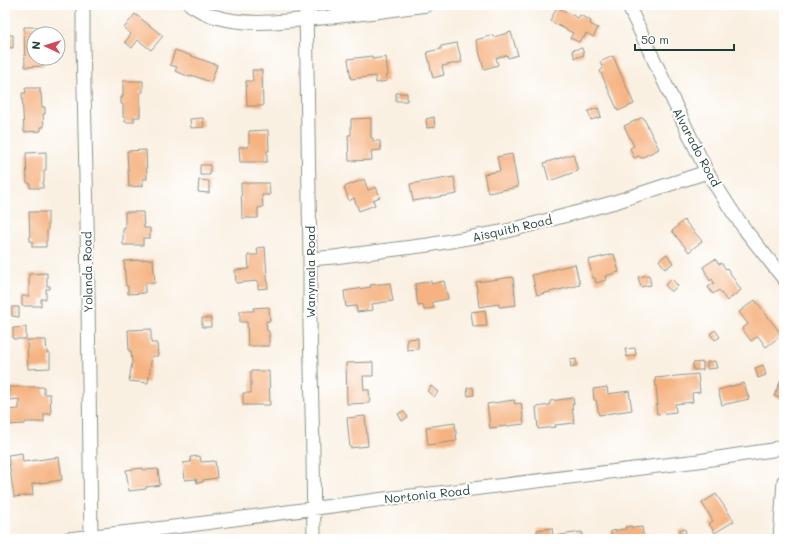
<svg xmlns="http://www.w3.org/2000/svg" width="789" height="544" font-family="Mali,sans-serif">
	<rect width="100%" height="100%" fill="#fff"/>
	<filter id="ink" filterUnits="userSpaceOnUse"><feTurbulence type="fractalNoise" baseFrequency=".025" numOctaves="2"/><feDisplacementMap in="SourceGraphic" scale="8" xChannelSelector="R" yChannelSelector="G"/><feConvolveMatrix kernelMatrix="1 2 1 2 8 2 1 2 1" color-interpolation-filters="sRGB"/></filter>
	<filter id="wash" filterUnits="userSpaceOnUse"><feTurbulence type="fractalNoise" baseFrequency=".012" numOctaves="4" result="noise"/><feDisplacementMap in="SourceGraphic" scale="16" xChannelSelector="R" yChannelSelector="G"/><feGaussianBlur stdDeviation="0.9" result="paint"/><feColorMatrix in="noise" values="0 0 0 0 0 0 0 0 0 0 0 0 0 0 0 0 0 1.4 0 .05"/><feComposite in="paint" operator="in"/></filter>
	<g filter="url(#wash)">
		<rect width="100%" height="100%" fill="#faf0e2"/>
		<g id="blocks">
			<path fill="#f6b381" d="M557 7 578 18 580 15 591 21 590 24 598 28 593 37 586 33 584 38 582 37 579 42 570 38 573 33 550 21Z
				M135 14 163 36 151 50 138 40 132 48 125 42 131 34 124 28Z
				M24 27H37V34H34V58H43L44 66 25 67Z
				M511 32 518 55 508 58 507 55 496 58 498 65 484 69 476 40 493 35 494 37Z
				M6 35H13V48L6 47Z
				M457 43 462 62 442 66 444 75 433 78 427 52 441 49V46Z
				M582 48 584 55 575 58 572 50Z
				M175 50 217 65 211 82 191 75 190 77 175 71 177 67 170 65Z
				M372 56V59L386 57 388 75H386L387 81 376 83 375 76 351 79 348 59Z
				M613 56 634 104 618 111 600 71 603 69 600 62Z
				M252 70H262L263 106H247L246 81H253Z
				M123 81H143V92H140V117H134V122H125V117H123V104H121V97H123Z
				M25 88H40V93H41L42 107H45V114H43L44 127H41V131L24 132 22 93H26Z
				M396 93H407V101H396Z
				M598 108 601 117 591 120 588 111Z
				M434 117 435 127 427 128 426 119Z
				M643 117 659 149 641 158 639 156 634 158 630 148 634 146 624 126Z
				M203 118 204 127 191 128 190 119Z
				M371 118V138H373V141H380L381 150 371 151 372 160 349 161 348 135H351V119Z
				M268 130 269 151H267V162H240L239 147H249V131Z
				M146 150 147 179H143V186L129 187 127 151Z
				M46 152V170H44V182H43V188H30V183H27L26 153Z
				M512 154 518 187 488 193 484 174 500 171 497 157Z
				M573 154 578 171 549 181 544 163Z
				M200 165H210V175H200Z
				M454 177 457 194 413 201 410 184Z
				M364 179 368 190 376 187 380 197 373 200 375 205 359 211 354 198 349 201 344 187Z
				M199 180 209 181V193L198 192Z
				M241 183H269L270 195H262L263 207 258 208V218H242Z
				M29 212H48V230H47V241H46V247H32V241H30Z
				M125 212H143L144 228H150V238H143V245H123V229H125Z
				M684 220 702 241 689 252 672 231Z
				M265 247 268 288 258 289V281L236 283 235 270 249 269 248 255H258L257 248Z
				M614 254 619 272 605 276 606 280 596 283 595 278H593L588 260Z
				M667 254 673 263 665 269 659 260Z
				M153 259 155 283H145V293L128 294V286H126L124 261Z
				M715 259 719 264 721 263 726 269 727 268 741 290 727 301 719 290 713 294 708 287 714 283 712 279 710 281 703 267Z
				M575 264 580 285 537 295 532 275Z
				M47 273V286H50V289H46V299H41V306H22V296H29V274Z
				M649 275 651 285 641 287 638 277Z
				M513 277 516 305 499 307V304L479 307 476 282Z
				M672 279 678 286 671 292 665 285Z
				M431 281V284L444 281 448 299 432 302 434 308 424 310 423 305 418 306 415 284Z
				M390 283 393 301 372 304 373 310 357 312 356 306 346 307 344 291 371 287 370 285Z
				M755 300 782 335 766 347 758 336 751 341 742 329 748 324 739 312Z
				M12 307H19V317L12 316Z
				M269 307 270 321H266L267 331H269V346H248L247 322H240V311H254L253 308Z
				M485 310 487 326 473 327 471 312Z
				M202 318H211V327H202Z
				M26 327V339H13V328Z
				M151 329V343H157L158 356H152L148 383 129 381 132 363 131 351H129L128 330Z
				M715 330 720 337 715 340 710 334Z
				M418 338V349L407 350V339Z
				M27 340H46L47 353H50V368L28 369Z
				M635 348 636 355 627 357 625 349Z
				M576 359 577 365 571 367 570 360Z
				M715 361 717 368 707 369V362Z
				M373 362V376H363L364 390H369L370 403 347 404 346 363Z
				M703 362V370H693V363Z
				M763 365 766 375 758 378 755 368Z
				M251 371H269L270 405H243V393H251Z
				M784 373V400L774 396Z
				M698 374 700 392 692 393 693 402 675 404 676 412 657 414 656 405H658L655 378Z
				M744 383 749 399 722 405 718 390Z
				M431 386 438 392 434 397 427 391Z
				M9 387H44V394H50L51 414H44V422H25V424L5 425V410L19 409V399L9 400Z
				M473 387 474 395 468 396 467 388Z
				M607 387 608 394 629 391 632 410 599 415 596 400H594L593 389Z
				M573 398 574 404H572L574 423 555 425 556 427 538 429 536 407 550 405V401Z
				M514 400 515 404 521 403 524 424 490 428 487 404Z
				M403 411 408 417 402 421 398 414Z
				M365 416 368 446 350 448 347 418Z
				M455 423 457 441 428 445 426 427Z
				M22 453 23 462 59 457 62 480 32 484 33 495 14 497 8 455Z
				M200 456 201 462 215 461 217 478 203 480V482L197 483 196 479 185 480 183 463 191 462 190 457Z
				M143 468V470L158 469 160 485 146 487V489L129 491 126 470Z
				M716 494 734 521 715 533 709 524 713 521 702 503Z
				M632 526V528L642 527 644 539H612L611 531 626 529 625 527Z
				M552 528 553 536 582 532 583 539H538L537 530Z
				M685 529 687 539H680L679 530Z"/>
		</g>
	</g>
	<g filter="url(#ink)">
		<use href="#blocks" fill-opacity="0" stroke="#8c968b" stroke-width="1"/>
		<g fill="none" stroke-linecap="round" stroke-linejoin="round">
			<defs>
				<path id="street" d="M83 5V44L87 220 91 539
					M191 5C198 9 205 14 213 16 244 26 277 22 309 19 349 16 388 10 427 5
					M306 5 310 259V326L313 453 314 539
					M628 5 671 96 707 172 732 211 746 231 784 279
					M310 259 334 257 428 245 507 231 575 213 615 202 707 172
					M68 539 182 526 392 498 448 492 698 461 772 450 784 445
					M780 539 784 481"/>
			</defs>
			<use href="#street" stroke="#8c968b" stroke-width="15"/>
			<use href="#street" stroke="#fff" stroke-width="13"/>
		</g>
	</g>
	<g text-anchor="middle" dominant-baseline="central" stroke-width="4" stroke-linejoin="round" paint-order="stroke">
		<g font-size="12" fill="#1f3d34" stroke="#fff">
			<text transform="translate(697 147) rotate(62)">Alvarado Road</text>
			<text transform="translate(512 228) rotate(-13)">Aisquith Road</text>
			<text transform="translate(87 272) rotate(-91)">Yolanda Road</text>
			<text transform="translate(310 272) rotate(-90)">Wanymala Road</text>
			<text transform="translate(427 494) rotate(-6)">Nortonia Road</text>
		</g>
	</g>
	<rect width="789" height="544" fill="none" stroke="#fff" stroke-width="20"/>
	<g transform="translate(46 46) rotate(274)"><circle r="19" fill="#ffffff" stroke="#a5b1ae"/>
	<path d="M0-3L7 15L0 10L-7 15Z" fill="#d1495b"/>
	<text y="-6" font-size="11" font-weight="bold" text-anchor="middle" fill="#1f3d34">N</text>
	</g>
	<path d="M635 44v6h99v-6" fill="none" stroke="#1f3d34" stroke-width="2"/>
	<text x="641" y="44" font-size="12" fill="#1f3d34" stroke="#ffffff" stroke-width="3" paint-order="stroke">50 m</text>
</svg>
